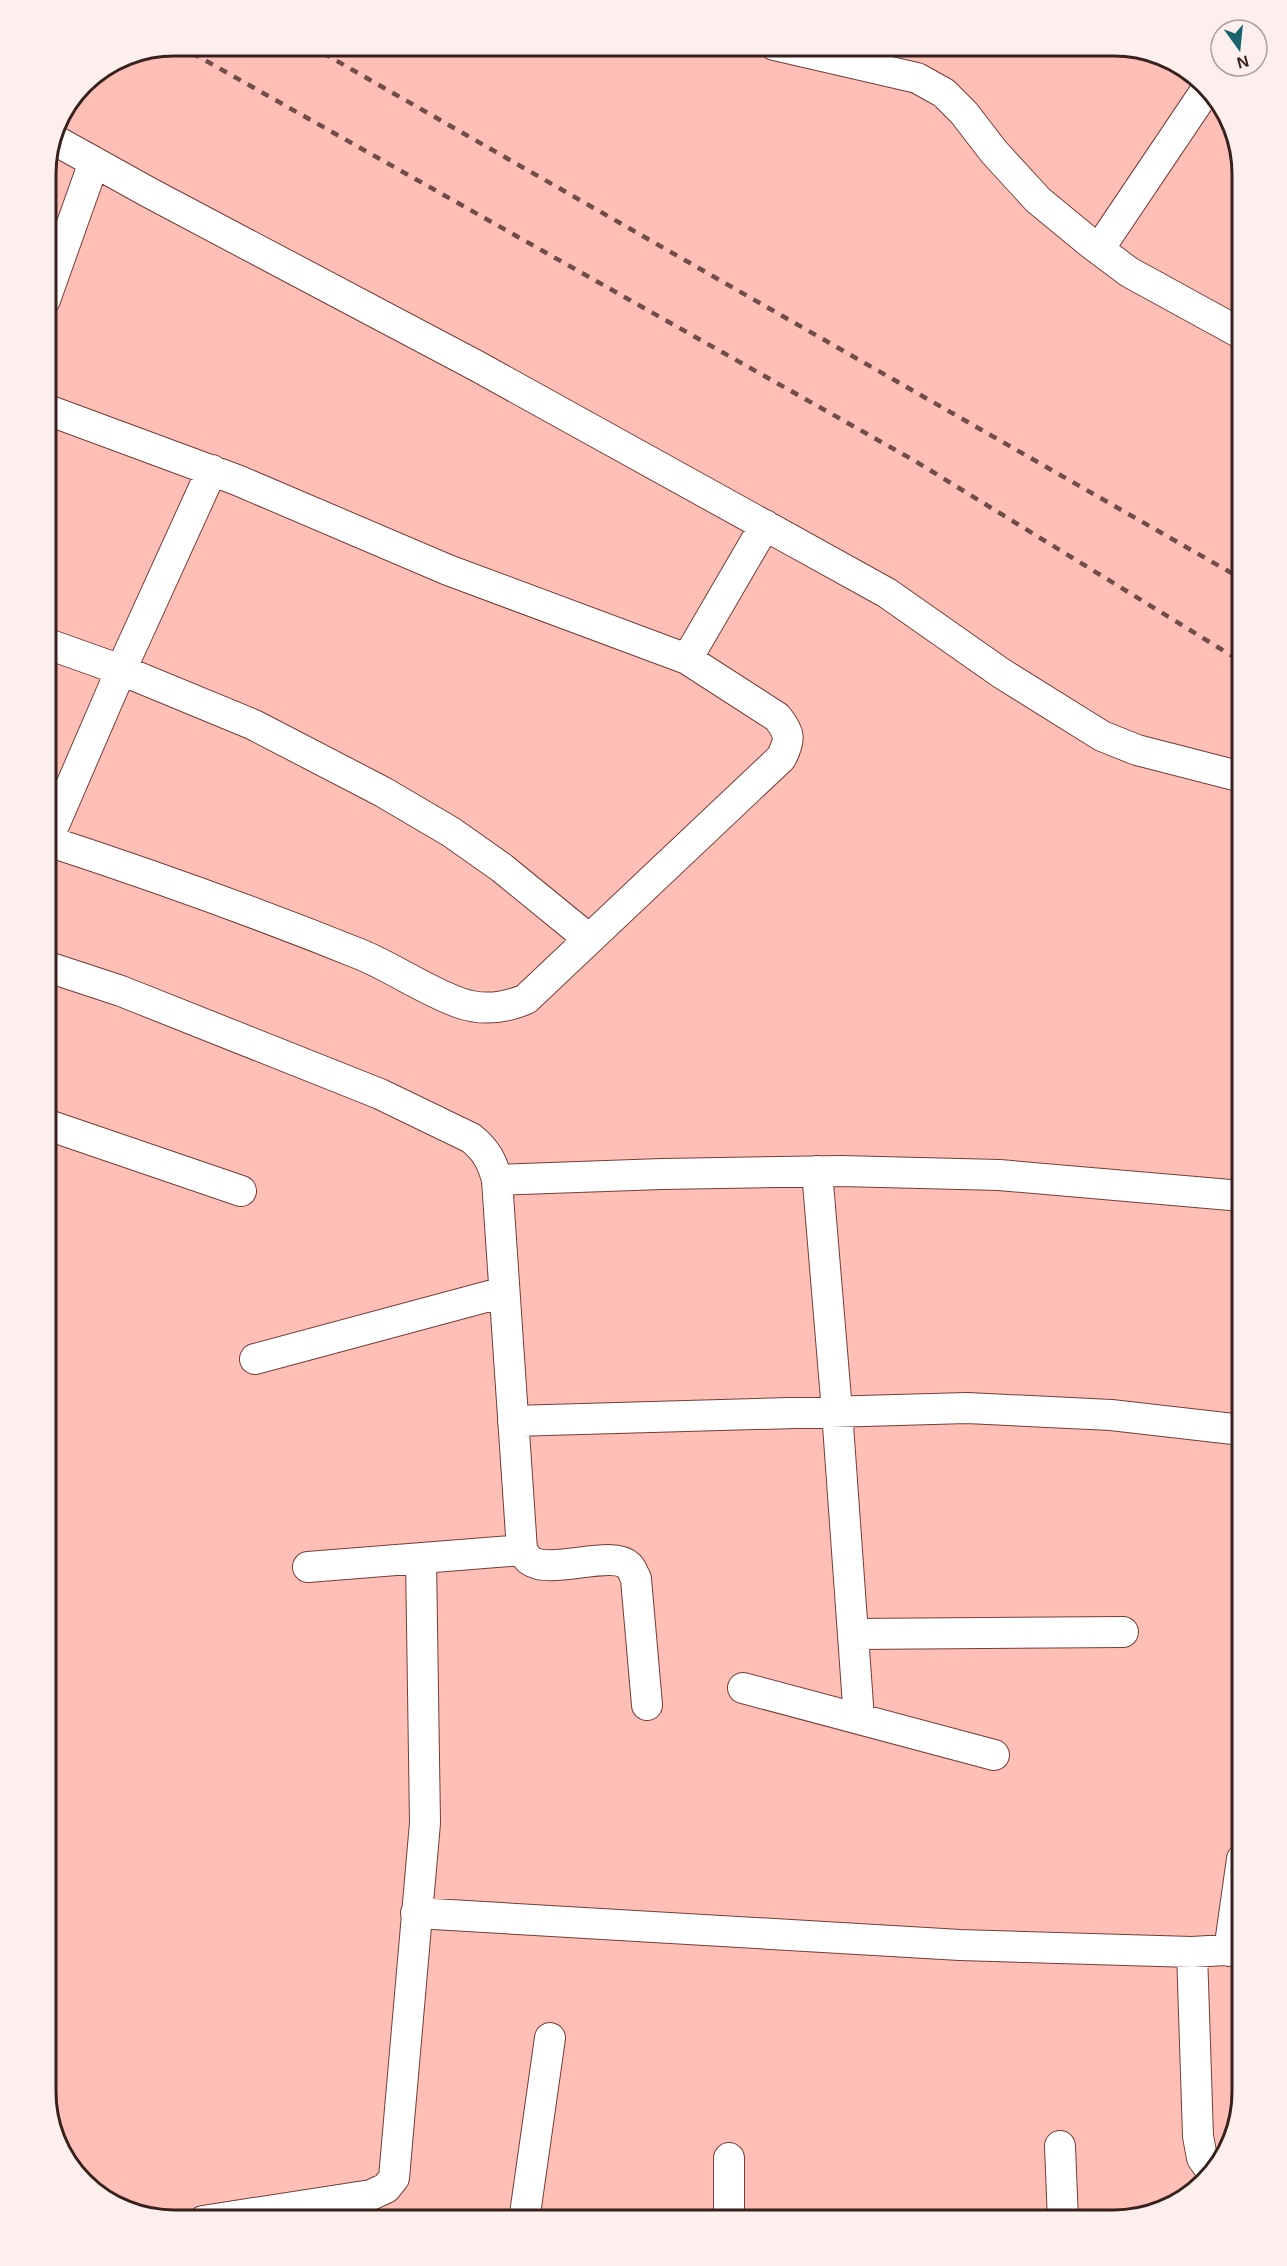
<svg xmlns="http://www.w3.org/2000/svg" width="1287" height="2266" font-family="Helvetica,sans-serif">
	<rect width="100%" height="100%" fill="#ffbfb6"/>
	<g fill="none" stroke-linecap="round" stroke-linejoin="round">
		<defs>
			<path id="minor" d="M774 45 917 78 944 93 964 113 994 152 1038 200 1089 242 1129 272 1242 334
				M51 138 150 193 475 365 887 593 1001 673 1102 736 1137 750 1242 777
				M1099 249 1206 90
				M45 300 94 162
				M45 643 121 670 254 725 383 792 451 832 502 868 589 939
				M687 659 765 525
				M45 840C152 875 258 913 362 955 395 969 426 991 460 1003 483 1011 505 1008 526 999L781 758C791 739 790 733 777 717L687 659 448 570 237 480 45 409
				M45 846 121 670 212 470
				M45 966 121 991 380 1094 471 1138C486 1150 492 1161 497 1180L522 1550C525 1554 527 1559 531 1561 552 1575 612 1549 629 1566 632 1569 634 1575 636 1579L647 1705
				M45 1124 241 1191
				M817 1171 837 1411 859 1719
				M497 1180 662 1174 841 1171 999 1175 1242 1196
				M255 1359 504 1292
				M513 1421 967 1408 1111 1415 1242 1430
				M308 1567 522 1550
				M853 1634 1123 1632
				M743 1688 994 1755
				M416 1913 960 1945 1192 1952 1242 1949
				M1229 1951 1242 1859
				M1192 1952 1198 2136 1202 2158 1212 2172
				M1060 2146 1063 2221
				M203 2221 371 2195 386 2188 394 2178 425 1823 421 1558
				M524 2221 550 2038
				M729 2221V2158"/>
		</defs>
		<use href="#minor" stroke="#733e37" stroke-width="32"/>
		<use href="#minor" stroke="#fff" stroke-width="30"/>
		<path stroke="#704d48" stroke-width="4.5" stroke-dasharray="8 8" stroke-linecap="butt" d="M178 45 915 461 1242 662
			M309 45 1242 579"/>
	</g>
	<path d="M0 0H1287V2266H0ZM174 56H1114A118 118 0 0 1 1232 174V2092A118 118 0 0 1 1114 2210H174A118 118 0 0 1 56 2092V174A118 118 0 0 1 174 56Z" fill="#fcefed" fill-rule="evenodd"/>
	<path fill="none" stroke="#38211d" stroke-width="3" d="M174 56H1114A118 118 0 0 1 1232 174V2092A118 118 0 0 1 1114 2210H174A118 118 0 0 1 56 2092V174A118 118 0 0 1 174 56Z"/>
	<g transform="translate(1239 48) rotate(165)"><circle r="28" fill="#fcefed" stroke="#ae9d9a" stroke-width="1.5"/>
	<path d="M0-4.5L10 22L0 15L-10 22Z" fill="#18646e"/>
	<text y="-9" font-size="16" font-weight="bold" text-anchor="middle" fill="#38211d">N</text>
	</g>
</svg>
